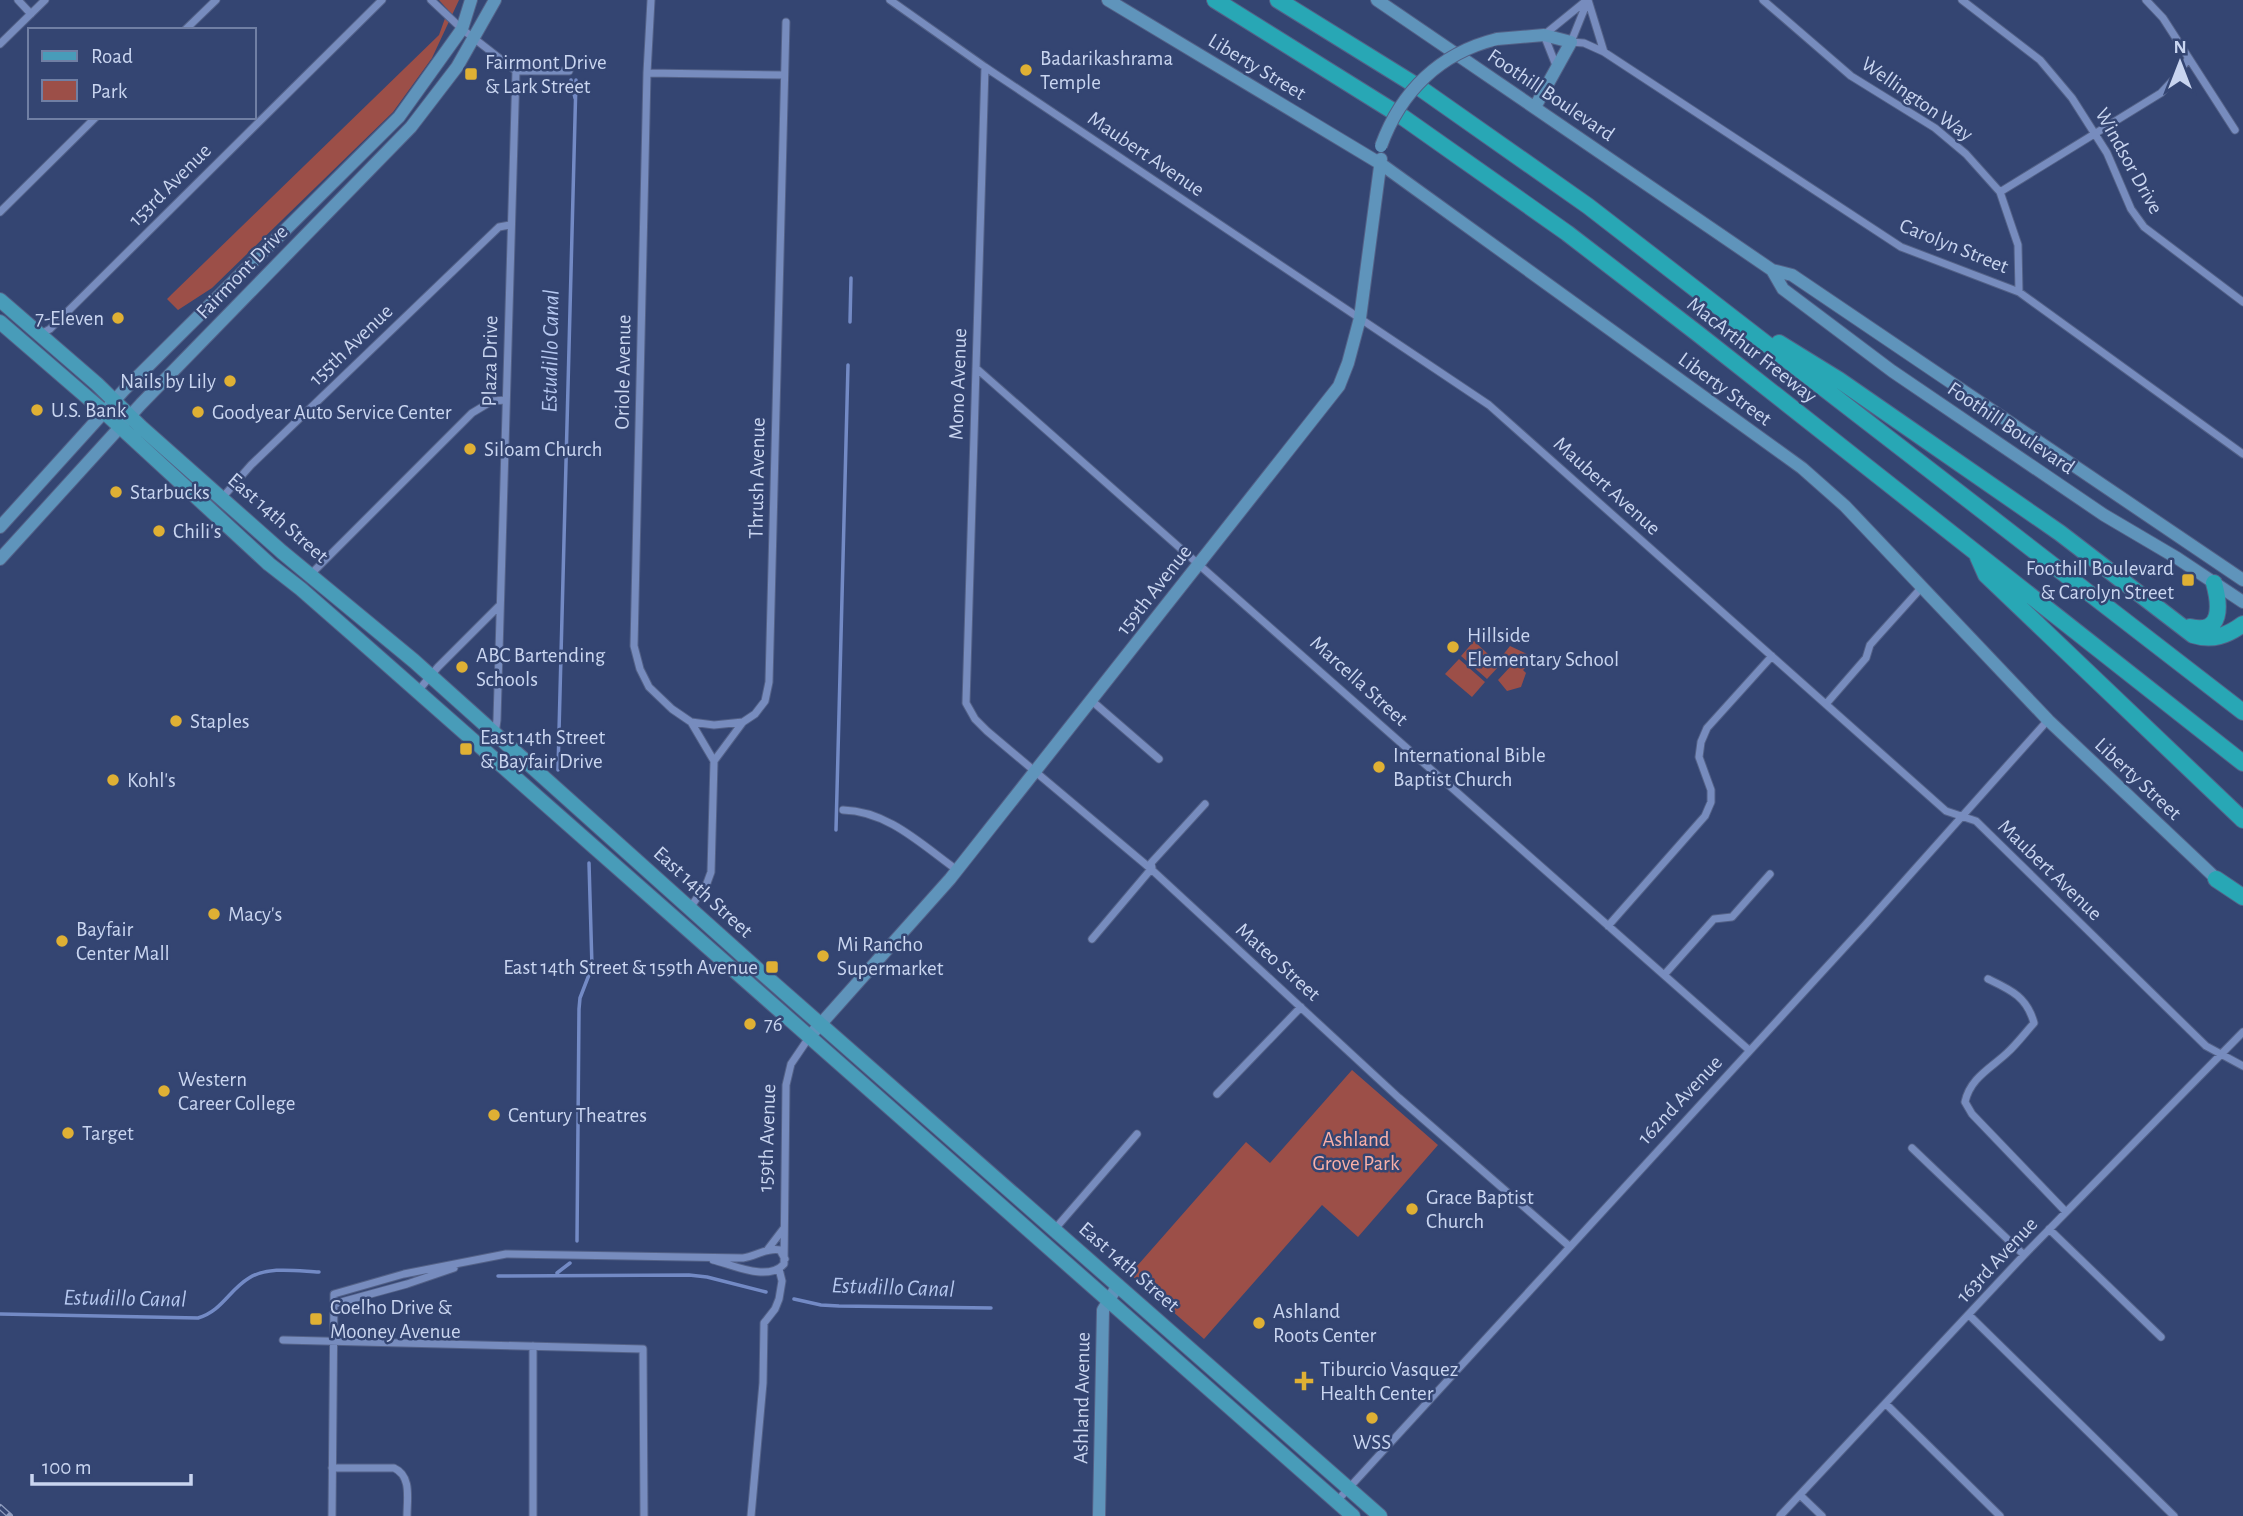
<svg xmlns="http://www.w3.org/2000/svg" width="2243" height="1516" font-family="'Alegreya Sans',sans-serif">
	<rect width="100%" height="100%" fill="#344572"/>
	<path fill="#9c4f48" d="M439 0H459L432 58 393 112 212 288 178 310 167 299 172 294 439 35 448 10Z
		M1474 641 1500 665 1487 679 1461 656Z
		M1510 646 1529 655V664L1523 670 1526 673 1521 687 1507 691 1498 680 1510 667 1502 656Z
		M1459 659 1485 682 1472 697 1445 674Z
		M1352 1070 1438 1145 1358 1237 1322 1205 1204 1339 1130 1274 1246 1142 1270 1163Z"/>
	<g fill="none" stroke-linecap="round" stroke-linejoin="round">
		<path stroke="#738ac5" stroke-width="3.5" d="M571 80 575 98
			M850 322 851 278
			M558 770 576 80
			M836 830 848 365
			M577 1241 579 1009 580 998 592 967 589 863
			M557 1273 570 1263
			M498 1276 689 1275 707 1277 766 1292
			M794 1299 821 1305 839 1306 991 1308
			M0 1314 198 1318C222 1311 229 1290 249 1278 268 1266 297 1271 319 1272"/>
		<defs>
			<path id="street" d="M18 0 31 14
				M431 0 462 29 516 71H569
				M651 0 647 73 634 646 640 669 649 687 672 709 691 722 714 761
				M890 0 985 67 1489 405 1946 811 1976 821 2206 1046 2243 1066
				M1588 0 1571 42 1584 43 1604 52 1901 247 2019 292 2243 454
				M1588 0 1604 52
				M1763 0 1851 76 1935 128 1966 154 2000 192 2018 245 2019 292
				M1962 0 2040 60 2072 98 2107 153 2131 209 2144 227 2243 302
				M2146 0 2163 18 2235 130
				M185 30 216 0
				M0 44 45 0
				M985 67 966 703 975 719 987 731 1151 869 1399 1098 1569 1246
				M1557 68 1544 35 1587 0
				M647 73 784 75
				M2000 192 2161 93 2174 79 2188 59
				M0 212 96 117
				M41 334 50 329 382 0
				M976 368 1749 1050
				M222 498 251 465 499 227 510 225
				M310 575 472 413 492 401 506 400
				M418 691 438 667 499 606
				M1092 701 1159 759
				M1826 704 1866 658 1870 645 1877 637 1922 587
				M691 722 714 725 743 722
				M495 734 497 720 516 71
				M843 810C888 811 922 845 957 870
				M690 908 707 883 711 872 714 761 743 722 755 714 765 701 769 682 786 22
				M1608 926 1705 816 1711 802V790L1699 757 1701 742 1707 728 1772 656
				M1092 939 1152 868 1151 863 1205 804
				M1664 975 1714 919 1732 917 1770 874
				M1988 979C2011 990 2027 997 2034 1023 2025 1033 2017 1044 2007 1053 1991 1068 1970 1078 1965 1102L1972 1114 2066 1212
				M1217 1094 1301 1007
				M1912 1148 2024 1255
				M2049 1229 2161 1337
				M1054 1230 1137 1134
				M768 1249 784 1228
				M713 1260C733 1265 768 1282 784 1264L786 1085 791 1064 810 1036
				M334 1304 407 1284 454 1268
				M1969 1315 2174 1516
				M283 1340 643 1349 644 1516
				M533 1346V1516
				M1886 1404 2000 1516
				M332 1468H394C412 1476 407 1499 407 1516
				M1800 1495 1822 1516
				M1337 1501 1866 924 2048 720
				M332 1516 334 1294 404 1274 506 1254 743 1258C756 1256 768 1247 780 1250L785 1259
				M751 1516 763 1383 764 1323 775 1309 779 1299 782 1281 779 1269
				M1780 1516 2024 1255 2243 1032"/>
			<path id="secondary" d="M1108 0 1381 164 1802 468 1845 506 2048 720 2223 885
				M1377 0 1772 270 1792 275 2243 580
				M1497 39 1544 35 1571 42 1535 107
				M1772 270 1783 289 1892 371 2104 515 2177 558 2243 602
				M0 527 124 390 399 117 462 29 471 0
				M0 559 141 404 411 127 457 67 495 0
				M810 1036 950 879 1339 386 1348 363 1360 318 1381 159
				M1099 1516 1103 1310 1118 1285"/>
			<path id="primary" d="M0 300 97 384 141 427 282 552 414 661 754 966 1380 1516
				M0 322 103 411 269 564 301 589 365 645 1353 1516"/>
			<path id="highway" d="M1215 0 1404 118 1567 233 1697 333 2243 763
				M1278 0 1420 88 1588 206 2243 712
				M1779 343 1839 380 2060 533 2193 635C2212 641 2227 636 2243 624
				M1978 557 1986 575 2243 820
				M2190 627C2223 635 2220 605 2214 583
				M2216 879 2243 897"/>
		</defs>
		<use href="#street" stroke="#536187" stroke-width="9"/>
		<use href="#secondary" stroke="#536187" stroke-width="14"/>
		<use href="#primary" stroke="#536187" stroke-width="16"/>
		<use href="#highway" stroke="#536187" stroke-width="18"/>
		<use href="#street" stroke="#778cbe" stroke-width="7"/>
		<use href="#secondary" stroke="#5f94bb" stroke-width="12"/>
		<use href="#primary" stroke="#489cb9" stroke-width="14"/>
		<use href="#highway" stroke="#28a7b5" stroke-width="16"/>
		<defs>
			<path id="rail" d="M0 1507 10 1516"/>
		</defs>
		<use href="#rail" stroke="#8e9cbe" stroke-width="6"/>
		<use href="#rail" stroke="#344572" stroke-width="3.5" stroke-dasharray="10" stroke-linecap="butt"/>
		<defs>
			<path id="secondary-bridge" d="M1381 146C1401 91 1440 53 1497 39"/>
		</defs>
		<use href="#secondary-bridge" stroke="#536187" stroke-width="14" stroke-linecap="butt"/>
		<use href="#secondary-bridge" stroke="#5f94bb" stroke-width="12"/>
	</g>
	<g fill="#dfb034" stroke="#344572" stroke-width="2.5">
		<circle cx="1026" cy="70" r="7"/>
		<rect x="464" y="67" width="14" height="14" rx="3.5"/>
		<circle cx="118" cy="318" r="7"/>
		<circle cx="230" cy="381" r="7"/>
		<circle cx="37" cy="410" r="7"/>
		<circle cx="198" cy="412" r="7"/>
		<circle cx="470" cy="449" r="7"/>
		<circle cx="116" cy="492" r="7"/>
		<circle cx="159" cy="531" r="7"/>
		<rect x="2181" y="573" width="14" height="14" rx="3.5"/>
		<circle cx="1453" cy="647" r="7"/>
		<circle cx="462" cy="667" r="7"/>
		<circle cx="176" cy="721" r="7"/>
		<rect x="459" y="742" width="14" height="14" rx="3.5"/>
		<circle cx="1379" cy="767" r="7"/>
		<circle cx="113" cy="780" r="7"/>
		<circle cx="214" cy="914" r="7"/>
		<circle cx="62" cy="941" r="7"/>
		<circle cx="823" cy="956" r="7"/>
		<rect x="765" y="960" width="14" height="14" rx="3.5"/>
		<circle cx="750" cy="1024" r="7"/>
		<circle cx="164" cy="1091" r="7"/>
		<circle cx="494" cy="1115" r="7"/>
		<circle cx="68" cy="1133" r="7"/>
		<circle cx="1412" cy="1209" r="7"/>
		<rect x="309" y="1312" width="14" height="14" rx="3.5"/>
		<circle cx="1259" cy="1323" r="7"/>
		<path d="M1300.5 1370.5h7v7h7v7h-7v7h-7v-7h-7v-7h7z"/>
		<circle cx="1372" cy="1418" r="7"/>
	</g>
	<g text-anchor="middle" dominant-baseline="central" stroke-width="5" stroke-linejoin="round" paint-order="stroke">
		<g font-size="21" fill="#c9d5f0" stroke="#344572" text-anchor="start">
			<text x="1040" y="58">Badarikashrama<tspan x="1040" dy="24">Temple</tspan></text>
			<text x="485" y="62">Fairmont Drive<tspan x="485" dy="24">&amp; Lark Street</tspan></text>
			<text x="104" y="318" text-anchor="end">7-Eleven</text>
			<text x="216" y="381" text-anchor="end">Nails by Lily</text>
			<text x="51" y="410">U.S. Bank</text>
			<text x="212" y="412">Goodyear Auto Service Center</text>
			<text x="484" y="449">Siloam Church</text>
			<text x="130" y="492">Starbucks</text>
			<text x="173" y="531">Chili's</text>
			<text x="2174" y="568" text-anchor="end">Foothill Boulevard<tspan x="2174" dy="24">&amp; Carolyn Street</tspan></text>
			<text x="1467" y="635">Hillside<tspan x="1467" dy="24">Elementary School</tspan></text>
			<text x="476" y="655">ABC Bartending<tspan x="476" dy="24">Schools</tspan></text>
			<text x="190" y="721">Staples</text>
			<text x="480" y="737">East 14th Street<tspan x="480" dy="24">&amp; Bayfair Drive</tspan></text>
			<text x="1393" y="755">International Bible<tspan x="1393" dy="24">Baptist Church</tspan></text>
			<text x="127" y="780">Kohl's</text>
			<text x="228" y="914">Macy's</text>
			<text x="76" y="929">Bayfair<tspan x="76" dy="24">Center Mall</tspan></text>
			<text x="837" y="944">Mi Rancho<tspan x="837" dy="24">Supermarket</tspan></text>
			<text x="758" y="967" text-anchor="end">East 14th Street &amp; 159th Avenue</text>
			<text x="764" y="1024">76</text>
			<text x="178" y="1079">Western<tspan x="178" dy="24">Career College</tspan></text>
			<text x="508" y="1115">Century Theatres</text>
			<text x="82" y="1133">Target</text>
			<text x="1426" y="1197">Grace Baptist<tspan x="1426" dy="24">Church</tspan></text>
			<text x="330" y="1307">Coelho Drive &amp;<tspan x="330" dy="24">Mooney Avenue</tspan></text>
			<text x="1273" y="1311">Ashland<tspan x="1273" dy="24">Roots Center</tspan></text>
			<text x="1320" y="1369">Tiburcio Vasquez<tspan x="1320" dy="24">Health Center</tspan></text>
			<text x="1372" y="1442" text-anchor="middle">WSS</text>
		</g>
		<g font-size="21" fill="#c9d5f0" stroke="#344572">
			<text transform="translate(1257 67) rotate(31)">Liberty Street</text>
			<text transform="translate(1551 95) rotate(34)">Foothill Boulevard</text>
			<text transform="translate(1917 99) rotate(35)">Wellington Way</text>
			<text transform="translate(1146 154) rotate(34)">Maubert Avenue</text>
			<text transform="translate(2129 161) rotate(61)">Windsor Drive</text>
			<text transform="translate(170 185) rotate(-45)">153rd Avenue</text>
			<text transform="translate(1954 246) rotate(22)">Carolyn Street</text>
			<text transform="translate(242 272) rotate(-46)">Fairmont Drive</text>
			<text transform="translate(351 345) rotate(-44)">155th Avenue</text>
			<text transform="translate(1752 350) rotate(38)">MacArthur Freeway</text>
			<text transform="translate(490 361) rotate(-89)">Plaza Drive</text>
			<text transform="translate(623 372) rotate(-89)">Oriole Avenue</text>
			<text transform="translate(958 384) rotate(-88)">Mono Avenue</text>
			<text transform="translate(1725 389) rotate(36)">Liberty Street</text>
			<text transform="translate(2011 428) rotate(34)">Foothill Boulevard</text>
			<text transform="translate(757 478) rotate(-89)">Thrush Avenue</text>
			<text transform="translate(1607 486) rotate(42)">Maubert Avenue</text>
			<text transform="translate(278 518) rotate(41)">East 14th Street</text>
			<text transform="translate(1154 590) rotate(-52)">159th Avenue</text>
			<text transform="translate(1359 681) rotate(42)">Marcella Street</text>
			<text transform="translate(2138 779) rotate(43)">Liberty Street</text>
			<text transform="translate(2050 870) rotate(44)">Maubert Avenue</text>
			<text transform="translate(703 892) rotate(42)">East 14th Street</text>
			<text transform="translate(1278 962) rotate(42)">Mateo Street</text>
			<text transform="translate(1680 1100) rotate(-47)">162nd Avenue</text>
			<text transform="translate(767 1138) rotate(-88)">159th Avenue</text>
			<text transform="translate(1997 1260) rotate(-47)">163rd Avenue</text>
			<text transform="translate(1129 1267) rotate(41)">East 14th Street</text>
			<text transform="translate(1082 1398) rotate(-89)">Ashland Avenue</text>
		</g>
		<g font-size="21" fill="#fab0a7" stroke="#344572">
			<text x="1356" y="1139">Ashland<tspan x="1356" dy="24">Grove Park</tspan></text>
		</g>
		<g font-size="23" font-style="italic" fill="#b6c8f0" stroke="#344572">
			<text transform="translate(551 351) rotate(-89)">Estudillo Canal</text>
			<text transform="translate(893 1288) rotate(2)">Estudillo Canal</text>
			<text transform="translate(125 1299) rotate(1)">Estudillo Canal</text>
		</g>
	</g>
	<rect x="28" y="28" width="228" height="91" fill="#344572" stroke="#707fa4" stroke-width="2"/>
	<rect x="42" y="51" width="35" height="10" fill="#489cb9" stroke="#707fa4" stroke-width="2"/>
	<text x="91" y="63" font-size="21" fill="#c9d5f0">Road</text>
	<rect x="42" y="80" width="35" height="21" fill="#9c4f48" stroke="#707fa4" stroke-width="2"/>
	<text x="91" y="98" font-size="21" fill="#c9d5f0">Park</text>
	<g transform="translate(2180 63)" stroke="#344572" stroke-width="5" paint-order="stroke">
	<path d="M0-5L12 26L0 18L-12 26Z" fill="#c9d5f0"/>
	<text y="-10" font-size="19" font-weight="bold" text-anchor="middle" fill="#c9d5f0">N</text>
	</g>
	<path d="M32 1474v10h159v-10" fill="none" stroke="#c9d5f0" stroke-width="3.5"/>
	<text x="42" y="1474" font-size="21" fill="#c9d5f0" stroke="#344572" stroke-width="5" paint-order="stroke">100 m</text>
</svg>
